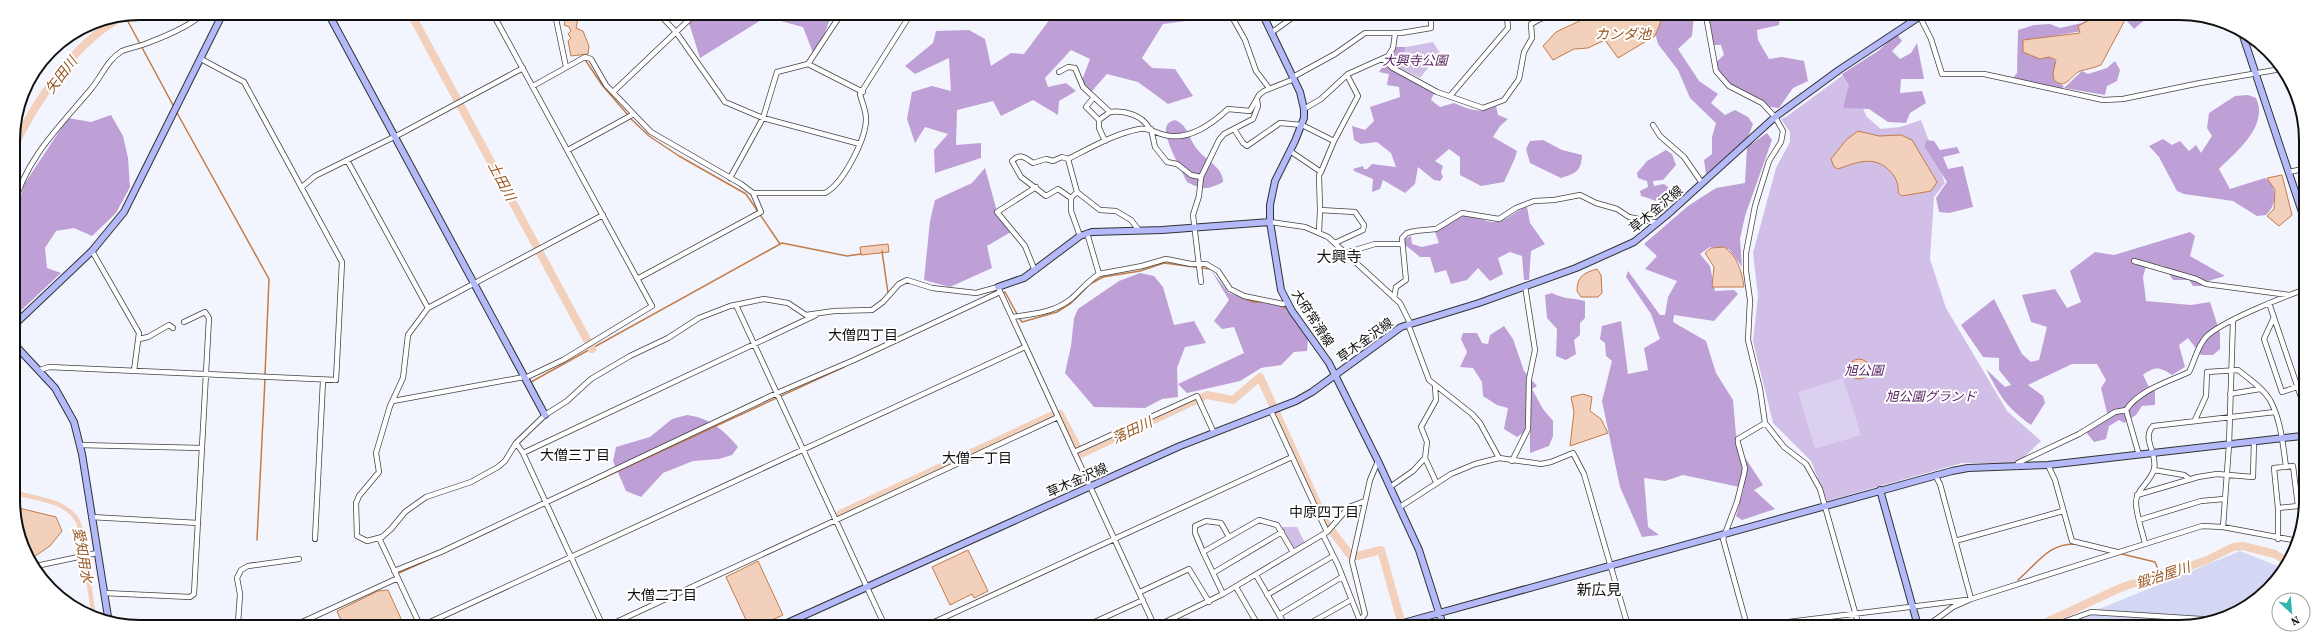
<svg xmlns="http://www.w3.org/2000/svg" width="2319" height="640" font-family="'Source Serif 4','Noto Sans JP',serif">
	<rect width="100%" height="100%" fill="#f3f5fe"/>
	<path fill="#d4d7f3" d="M2240 551 2285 569 2263 596 2227 617 2187 627 2058 626Z"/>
	<path fill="#d2bfe7" d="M1433 42 1440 53 1420 78 1386 61 1395 49Z
		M1846 73 1867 117 1881 129 1900 127 1921 120 1945 183 1934 197 1930 259 1946 308 2007 411 2041 441 2018 463H1962L1827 501 1811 461 1773 423 1753 341 1758 296 1753 253 1776 168 1790 142V132L1781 119 1786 117Z
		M1282 527H1297L1305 543 1297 548 1293 547Z"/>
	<path fill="#be9fd6" d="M696 14H832L824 35 813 53 803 27 766 17 700 58 688 20Z
		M1053 15H1178L1186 21 1163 24 1142 58 1152 68 1175 69 1193 96 1168 104 1138 82 1107 74 1091 92 1082 80 1090 59 1071 50 1045 78 1048 87 1066 83 1076 91 1059 101 1058 115 1033 100 1001 116 993 101 957 110 956 145 981 143V158L935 173 934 150 948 134 925 127 915 143 907 119 912 92 932 86 951 91 949 58 915 74 905 66 933 43 936 31 969 30 985 39 991 66 1011 53 1024 54Z
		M1663 16H1694L1692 36 1678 49 1699 81 1718 94 1711 103 1725 115 1735 110 1748 117 1753 124 1748 137 1706 174 1704 160 1712 154V137L1716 123 1690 98 1678 70 1658 44 1654 29Z
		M1707 16H1780L1779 25 1757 30 1758 40 1769 59 1782 57 1804 61 1808 81 1793 88 1779 108 1770 107 1762 101 1731 85 1721 74 1715 63 1724 55 1721 45H1712Z
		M2092 17H2148L2134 29 2127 21 2100 20 2082 31 2030 40V56L2043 52 2053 56 2057 67 2055 81 2064 86 2062 89 2013 78 2017 73 2018 30 2034 25 2050 24 2060 28 2082 23Z
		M1897 34 1902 41 1892 51 1900 59 1911 53 1917 43 1924 79H1901L1900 93 1922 91 1926 103 1910 113 1906 123 1888 122 1869 109 1843 108 1849 85 1842 74 1878 51Z
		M1396 47H1406L1395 69 1434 93 1431 100 1440 107 1454 103C1470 110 1480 114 1496 106L1498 115 1508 119 1500 126 1493 137 1517 151 1515 158 1504 182 1481 186 1460 175V157L1449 149 1435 161 1443 166 1441 172 1443 177 1440 181 1434 180 1418 167 1415 184 1405 193 1383 180 1380 189 1372 192 1373 179 1354 171 1353 169 1363 166 1364 169H1367L1372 164 1396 167 1391 153 1377 142 1361 144 1354 140 1352 126 1365 130 1374 121 1370 107 1400 97 1399 87 1387 85 1389 74 1379 72Z
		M2115 61 2120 70 2117 81 2107 86 2105 95 2064 88 2082 71 2088 74 2107 68Z
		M2248 95 2256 98C2269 126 2237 151 2219 169L2230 189 2265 178C2278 186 2277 205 2266 215L2257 216 2233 201 2184 194 2177 191 2159 157 2149 146 2163 139 2172 145 2180 141 2189 151 2196 145 2201 153 2212 136 2207 128 2209 113 2235 96Z
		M111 115 123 136 128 158 130 187 116 213 92 236 74 228 56 231 45 248 47 268 61 273 14 317V218L25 183 68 118 91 122Z
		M1175 120C1189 126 1188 138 1197 149 1204 159 1224 168 1223 182 1207 190 1203 190 1187 182 1182 171 1164 140 1166 128 1167 123 1171 121 1175 120Z
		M1767 133 1772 140 1745 216 1740 239 1742 267 1729 249 1710 247 1700 254 1710 266 1715 291 1734 290 1738 294 1714 321 1674 315 1673 322 1706 341 1716 373 1733 400 1736 435 1744 456 1763 485 1754 490 1775 509 1742 520 1736 516 1744 488 1683 475 1665 481 1644 478 1648 527 1659 535 1642 537 1620 487 1602 401 1612 361 1606 356 1605 343 1600 339 1602 326 1621 321 1628 374 1648 370 1644 348 1660 339 1651 314 1626 277 1628 271 1660 315H1665L1668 297 1677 281 1645 269 1657 256 1644 244 1688 206 1716 188 1745 183 1747 147Z
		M1543 140 1562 150 1582 155C1581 172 1576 173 1561 178L1530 163 1526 149 1530 141Z
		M1926 140 1934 141 1940 150 1957 147 1960 153 1943 157 1948 169 1963 166 1973 207 1949 213 1939 212 1936 198 1947 182 1925 147Z
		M1666 150 1672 154 1676 165 1663 180 1653 181 1654 186 1664 184 1673 191 1677 201C1670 209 1651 198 1641 196L1640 191 1648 187 1647 181 1638 178 1637 173 1647 161Z
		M985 168 998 215 1011 232 987 246 992 268 950 287 924 280 930 221 935 200 972 183Z
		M1527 207 1530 223 1545 244 1531 251 1529 280H1524L1522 256 1510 252 1498 258 1503 274 1490 281 1478 268 1467 280 1451 284 1446 270 1435 273 1430 257H1420L1404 244 1405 239 1411 236 1412 244 1422 247 1439 243 1435 232C1444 226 1458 214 1468 215 1477 216 1485 222 1493 222 1506 222 1515 211 1527 207Z
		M2190 232 2195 236 2190 256 2225 276 2208 281 2201 286H2193L2189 280H2173L2164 266 2147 263 2143 277 2146 301 2191 305 2210 302 2220 333V349L2213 355H2201L2188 338 2179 345 2185 367 2172 375C2160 367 2155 366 2143 375L2150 389 2155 390V405L2142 406 2136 415 2124 423 2119 420 2109 426 2106 439 2094 442 2086 432 2108 417 2101 388 2106 380 2097 364H2072L2028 385 2043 396 2045 403 2031 425C2004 405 2001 397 1986 369L2005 387 2011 385 1999 370V358L1983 357 1961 325 1994 299 2022 354 2031 362 2039 360 2047 327 2031 322 2022 295 2055 289 2067 308 2081 302 2070 271 2095 252 2114 255Z
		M1211 270 1229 293 1256 302 1286 306 1308 339 1307 351 1294 352 1281 365 1261 368 1240 381 1187 393 1178 384 1244 353 1234 327 1222 329 1214 321 1229 300Z
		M1140 273 1154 276 1163 287 1174 325 1194 321 1206 343 1185 347 1177 368 1178 397 1162 399 1145 408 1094 407 1065 373 1071 346 1074 318 1078 309 1119 281Z
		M1552 293C1563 299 1573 298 1585 301V318L1580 323V335L1574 340 1576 354 1566 360 1556 356 1557 329 1547 318 1545 295Z
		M1504 326 1513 339 1524 371 1537 386 1532 389 1543 409 1553 421V436L1549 446 1530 453V428L1517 437 1504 429 1508 408 1497 405 1483 396 1482 382 1473 368 1460 367 1467 352 1461 339 1463 333H1477L1482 343 1488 344 1490 335Z
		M687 415C710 418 724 430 738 447L732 455 719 459 693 461 663 473 641 497 626 491 613 461 616 447 650 437 672 419Z
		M1187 618 1215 625H1159L1170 619Z"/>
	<path fill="#dbd0ef" d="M1843 378 1861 435 1815 449 1798 392Z"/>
	<path fill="#f2d0bb" stroke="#c37b48" d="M567 14 578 19 576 28 583 31 589 46 588 54 571 56 568 41 571 38 568 34 571 31 569 27 564 25Z
		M1590 16H1663L1655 36 1618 58 1605 40 1588 48 1574 49 1553 60 1543 46 1556 32Z
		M2095 17 2126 18 2101 65C2094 68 2087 69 2080 71 2071 75 2066 91 2054 80L2053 73 2056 60 2049 57 2040 59 2023 52V40L2080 33 2078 26Z
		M1858 131 1879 136 1901 135 1912 140 1937 182 1931 191 1902 196 1898 193C1899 187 1897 181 1894 176 1878 154 1860 161 1838 169L1834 167 1831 159 1846 140Z
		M2282 175 2292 215 2279 226 2267 216 2274 209 2275 190 2267 178Z
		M888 244 889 252 861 255 860 247Z
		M1724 247C1737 255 1742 272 1744 287H1712L1714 267 1705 253 1711 248Z
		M1597 269 1601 275 1602 293 1598 297H1581L1577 291C1577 276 1584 273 1597 269Z
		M1849 369a10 10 0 1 1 20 0a10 10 0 1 1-20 0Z
		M1583 394 1592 397 1590 411 1601 419 1608 433 1570 446 1574 412 1571 397Z
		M15 507 56 517 62 531 50 546 32 558 15 525Z
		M968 550 988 591 974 598 972 594 950 605 932 567Z
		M758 561 783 615 763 624H748L726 577Z
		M388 590 403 623H342L337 611 378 591Z"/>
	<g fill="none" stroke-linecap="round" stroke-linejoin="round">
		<path stroke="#c37b48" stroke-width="1.5" d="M125 16 174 107
			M584 58 602 85 628 115
			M176 111 269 279 265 375
			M630 118 649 136 679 156 746 194 780 244
			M882 251 888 293
			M1221 279 1228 289
			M1001 294 1005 292 1017 314
			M1243 298 1253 302H1261
			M1280 305 1285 308
			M1019 318 1022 322 1057 312 1071 303 1090 284 1103 277 1140 271 1164 263 1210 269
			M539 397 531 382 782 243 847 256 861 254
			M551 502 844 367
			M257 540 265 379
			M2122 554 2155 562 2161 576
			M399 573 430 559
			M2018 580C2037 564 2049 542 2077 544
			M80 612 93 610"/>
		<path stroke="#f2d0bb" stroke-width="4.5" d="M15 493C38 499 73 501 80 527L93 610"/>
		<path stroke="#f2d0bb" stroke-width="8" d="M411 14 592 349
			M13 149C34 103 79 36 125 16
			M840 514 1051 416 1060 414 1081 454 1207 395 1233 400 1260 377 1326 523 1350 555
			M1357 556 1381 550 1402 625
			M1943 626H1954
			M2038 626 2118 589 2131 584 2145 582 2207 560 2233 547 2243 546 2275 554 2289 563"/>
		<defs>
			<path id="street" d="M493 14 652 306 563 360 525 378
				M555 14 566 67
				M659 14 676 32 725 102 763 118 860 144
				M1231 15 1245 40 1256 71 1269 88
				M1706 16 1716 71 1729 86 1762 103 1775 117 1783 131 1781 142 1769 161 1755 206 1746 253V271L1750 300 1748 340 1760 389 1765 423 1784 447 1806 464 1820 489 1859 626
				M1920 17 1931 39 1942 74H1984L2103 100 2123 99 2200 83 2281 69
				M1271 33 1296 15
				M1383 59 1393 68 1437 92 1483 108 1504 100 1519 79 1524 52 1532 38 1531 24 1542 18 1553 16
				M808 64 863 92
				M1059 72 1068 67 1075 68 1083 87 1110 112C1124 110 1142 115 1149 128
				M1293 77 1335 54 1365 33H1401L1431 28V16
				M533 86 585 57 591 59 606 85 651 132 741 184 753 193 761 212 637 279
				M613 92 695 14
				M1450 96 1508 28 1507 16
				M1094 97 1086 107 1099 120 1110 112
				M1304 109 1321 99 1348 74 1388 56 1393 48 1395 34
				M1099 120V128L1105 141
				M1653 125 1660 136 1684 157 1702 183
				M1151 129 1155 147 1167 162 1177 164 1191 175 1201 177
				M1234 129 1243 143 1247 146 1280 123 1302 125 1334 141 1321 172
				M1334 141 1358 96 1347 75
				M568 150 632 115
				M1290 151 1321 172 1319 175 1320 210
				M1068 159 1062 157 1053 161 1046 159 1033 163C1024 157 1020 153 1012 161L1021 177 1046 196 1058 189 1071 198
				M347 160 428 308
				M2289 172 2303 169
				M730 178 763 118 777 72 808 64 841 14
				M302 187 315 176 402 133 523 68
				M1077 192 1100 210 1116 211 1131 220 1138 229
				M753 193H825C843 184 866 139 866 119 866 110 862 103 860 94L910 15
				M14 206C25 159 61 125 91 89 102 76 107 60 122 51 129 48 137 47 145 44 161 38 192 26 203 13
				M603 215 428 308 408 335 403 378 390 406 376 453 379 472 359 496 356 503 357 536 367 541 382 537 391 529 405 512 426 497 471 482 498 467 505 461 516 443 545 415 567 401 591 379 630 356 668 338 699 318 730 306 764 299 788 303 806 315 834 311 872 310 883 302 899 284 907 280 932 288 976 293 998 287 1154 625
				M1270 222 1305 227 1328 237 1400 303 1410 323
				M1319 232 1320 210 1355 212 1364 225 1363 230 1335 243
				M1080 236 1071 211V198L1077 192 1068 159C1090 148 1114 134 1139 129 1150 127 1154 133 1165 135 1188 141 1212 124 1228 109L1250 111 1259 95 1264 91 1294 79
				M92 251 139 333 134 371
				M1345 253 1375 244H1402
				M2134 261 2196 279 2206 284 2289 295
				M1035 271 1025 246 997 212 1036 187
				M1099 274 1142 266 1166 259 1191 264H1206L1218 271 1230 289 1244 296 1283 304 1288 302
				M1201 282 1193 215 1199 196 1201 177 1219 140 1224 134 1253 119 1258 106 1257 100
				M1394 298 1396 287 1406 280 1402 238 1407 233 1415 231 1436 229 1462 213 1499 219 1516 208 1534 201 1554 200 1580 195 1596 203 1617 209 1629 217 1658 223
				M2269 303 2302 400
				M736 305 884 624
				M1012 317C1033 314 1053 313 1071 299 1080 291 1088 281 1099 274L1087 233
				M2274 317 2264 339 2282 392 2297 387
				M1408 324 1429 380 1472 414 1480 423 1499 458 1541 464 1551 462 1573 453 1584 474 1628 626
				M139 339 148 337 169 325 173 328
				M40 370 49 367 336 380 342 262 244 82 201 59
				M1435 387 1436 400 1421 427 1427 442 1425 458 1436 482
				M2230 394 2260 389
				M393 401 524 377
				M2126 410 2139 455
				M2195 420 2206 396 2207 372 2238 370C2249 379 2263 388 2270 400 2281 420 2283 445 2286 467
				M516 443 523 453 602 624
				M79 445 201 448
				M1074 452 1197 396 1214 433
				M523 453 816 315
				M1512 461 1528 429 1529 379 1535 350 1525 286
				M2048 465 2055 480 2072 541 2117 552
				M2017 467 2018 463 2022 461 2079 434 2115 412 2126 410C2139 390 2168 382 2189 372 2195 360 2197 347 2206 337 2222 321 2281 298 2303 290
				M2154 470 2184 475 2188 478
				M1935 475 1940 484 1971 599
				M1390 487 1413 471 1425 458
				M2137 495 2198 477 2217 474 2253 477 2254 441
				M1400 507 1451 474 1475 464 1499 458
				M91 517 198 523
				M2139 520 2201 501 2224 499
				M2223 527 2229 445 2233 321
				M1327 532 1349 507 1365 501
				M1323 535 1338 565 1360 621 1352 625
				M379 538 419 623
				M315 539 323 381
				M2278 539V508L2274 468 2293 466 2298 506 2278 508
				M1955 541 2063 511
				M2145 543C2142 531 2137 517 2136 504 2135 490 2151 482 2154 469 2158 453 2141 439 2153 426L2275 412
				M1203 552 1195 533V526L1206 521 1221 523 1229 537
				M36 566 97 553
				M394 571 441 552 777 393 854 360 1000 292
				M1213 573 1282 532
				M1256 575 1285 625
				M1236 587 1258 625
				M1140 592 1189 569 1209 602
				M104 593 190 597 194 594 209 318 205 312 184 322
				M1223 594 1203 552 1259 520 1277 525 1293 552
				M1267 595 1333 556
				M1279 615 1342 577
				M238 623 240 594 237 578 241 570 248 566 299 559
				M300 623 398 578
				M428 623 1025 347
				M612 624 1058 417
				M930 624 1292 457
				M1088 625 1143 600
				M1159 625 1223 594 1327 532 1271 411
				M1307 625 1351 600
				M1361 625 1360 621 1365 614 1352 561 1370 480 1378 461
				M1747 626 1723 539 1737 502 1744 474 1745 468 1738 443V439L1765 423
				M1755 626 1966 600
				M1927 626 1953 607 1971 599 2202 526 2223 527 2298 541
				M2052 626 2091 612 2217 620"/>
			<path id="secondary" d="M328 13 545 415
				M1263 15 1300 92 1304 109V118L1295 141 1275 181 1270 205V222L1281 290 1292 311 1329 363 1378 461 1419 550 1443 625
				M2241 30 2303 215
				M998 287 1024 278 1080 236 1092 232 1162 230 1270 222
				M14 325 92 251 124 212 223 13
				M14 344 55 388 74 422 82 454 109 623
				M1880 490 1918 626
				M785 624 1180 446 1296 401 1312 392 1401 327 1479 303 1576 268 1634 242 1667 215 1775 117 1839 70 1919 17
				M1396 625 1952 471 1968 468 2048 465 2302 436"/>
		</defs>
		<use href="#street" stroke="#434343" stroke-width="6"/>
		<use href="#secondary" stroke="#323232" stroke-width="8"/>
		<use href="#street" stroke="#fff" stroke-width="4.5"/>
		<use href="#secondary" stroke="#b4baf9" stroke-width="6"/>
	</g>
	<g text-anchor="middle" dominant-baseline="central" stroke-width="4" stroke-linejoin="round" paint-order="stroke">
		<g font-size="13" font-style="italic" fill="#572463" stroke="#fff">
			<text x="1415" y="60">大興寺公園</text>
			<text x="1864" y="370">旭公園</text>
			<text x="1931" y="396">旭公園グランド</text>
		</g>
		<g font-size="13" fill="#101010" stroke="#fff">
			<text transform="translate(1656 209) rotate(-40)">草木金沢線</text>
			<text transform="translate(1313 318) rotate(57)">大府常滑線</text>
			<text transform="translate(1365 340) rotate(-36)">草木金沢線</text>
			<text transform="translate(1077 480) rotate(-24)">草木金沢線</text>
		</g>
		<g font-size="14" font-style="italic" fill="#995722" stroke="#fff">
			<text x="1623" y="34">カンダ池</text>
			<text transform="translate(61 75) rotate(-53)">矢田川</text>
			<text transform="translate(502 181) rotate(62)">土田川</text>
			<text transform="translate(1132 430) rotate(-25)">落田川</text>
			<text transform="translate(83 555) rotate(80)">愛知用水</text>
			<text transform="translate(2163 575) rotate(-18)">鍛治屋川</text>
		</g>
		<g font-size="14" fill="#101010" stroke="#fff">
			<text x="863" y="335">大僧四丁目</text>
			<text x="575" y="455">大僧三丁目</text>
			<text x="977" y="458">大僧一丁目</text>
			<text x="1324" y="512">中原四丁目</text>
			<text x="662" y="595">大僧二丁目</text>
		</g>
		<g font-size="15" fill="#101010" stroke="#fff">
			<text x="1339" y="256">大興寺</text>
			<text x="1599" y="589">新広見</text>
		</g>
	</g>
	<path d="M0 0H2319V640H0ZM140 20H2179A120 120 0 0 1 2299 140V500A120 120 0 0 1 2179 620H140A120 120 0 0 1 20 500V140A120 120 0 0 1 140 20Z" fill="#fff" fill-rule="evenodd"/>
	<path fill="none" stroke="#101010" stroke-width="2" d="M140 20H2179A120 120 0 0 1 2299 140V500A120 120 0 0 1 2179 620H140A120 120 0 0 1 20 500V140A120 120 0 0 1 140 20Z"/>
	<g transform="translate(2291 612) rotate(154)"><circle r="19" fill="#ffffff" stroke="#9f9f9f"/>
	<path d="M0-3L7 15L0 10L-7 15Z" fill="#32b5b1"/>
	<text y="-6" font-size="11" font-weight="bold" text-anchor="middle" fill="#101010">N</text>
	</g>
</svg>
